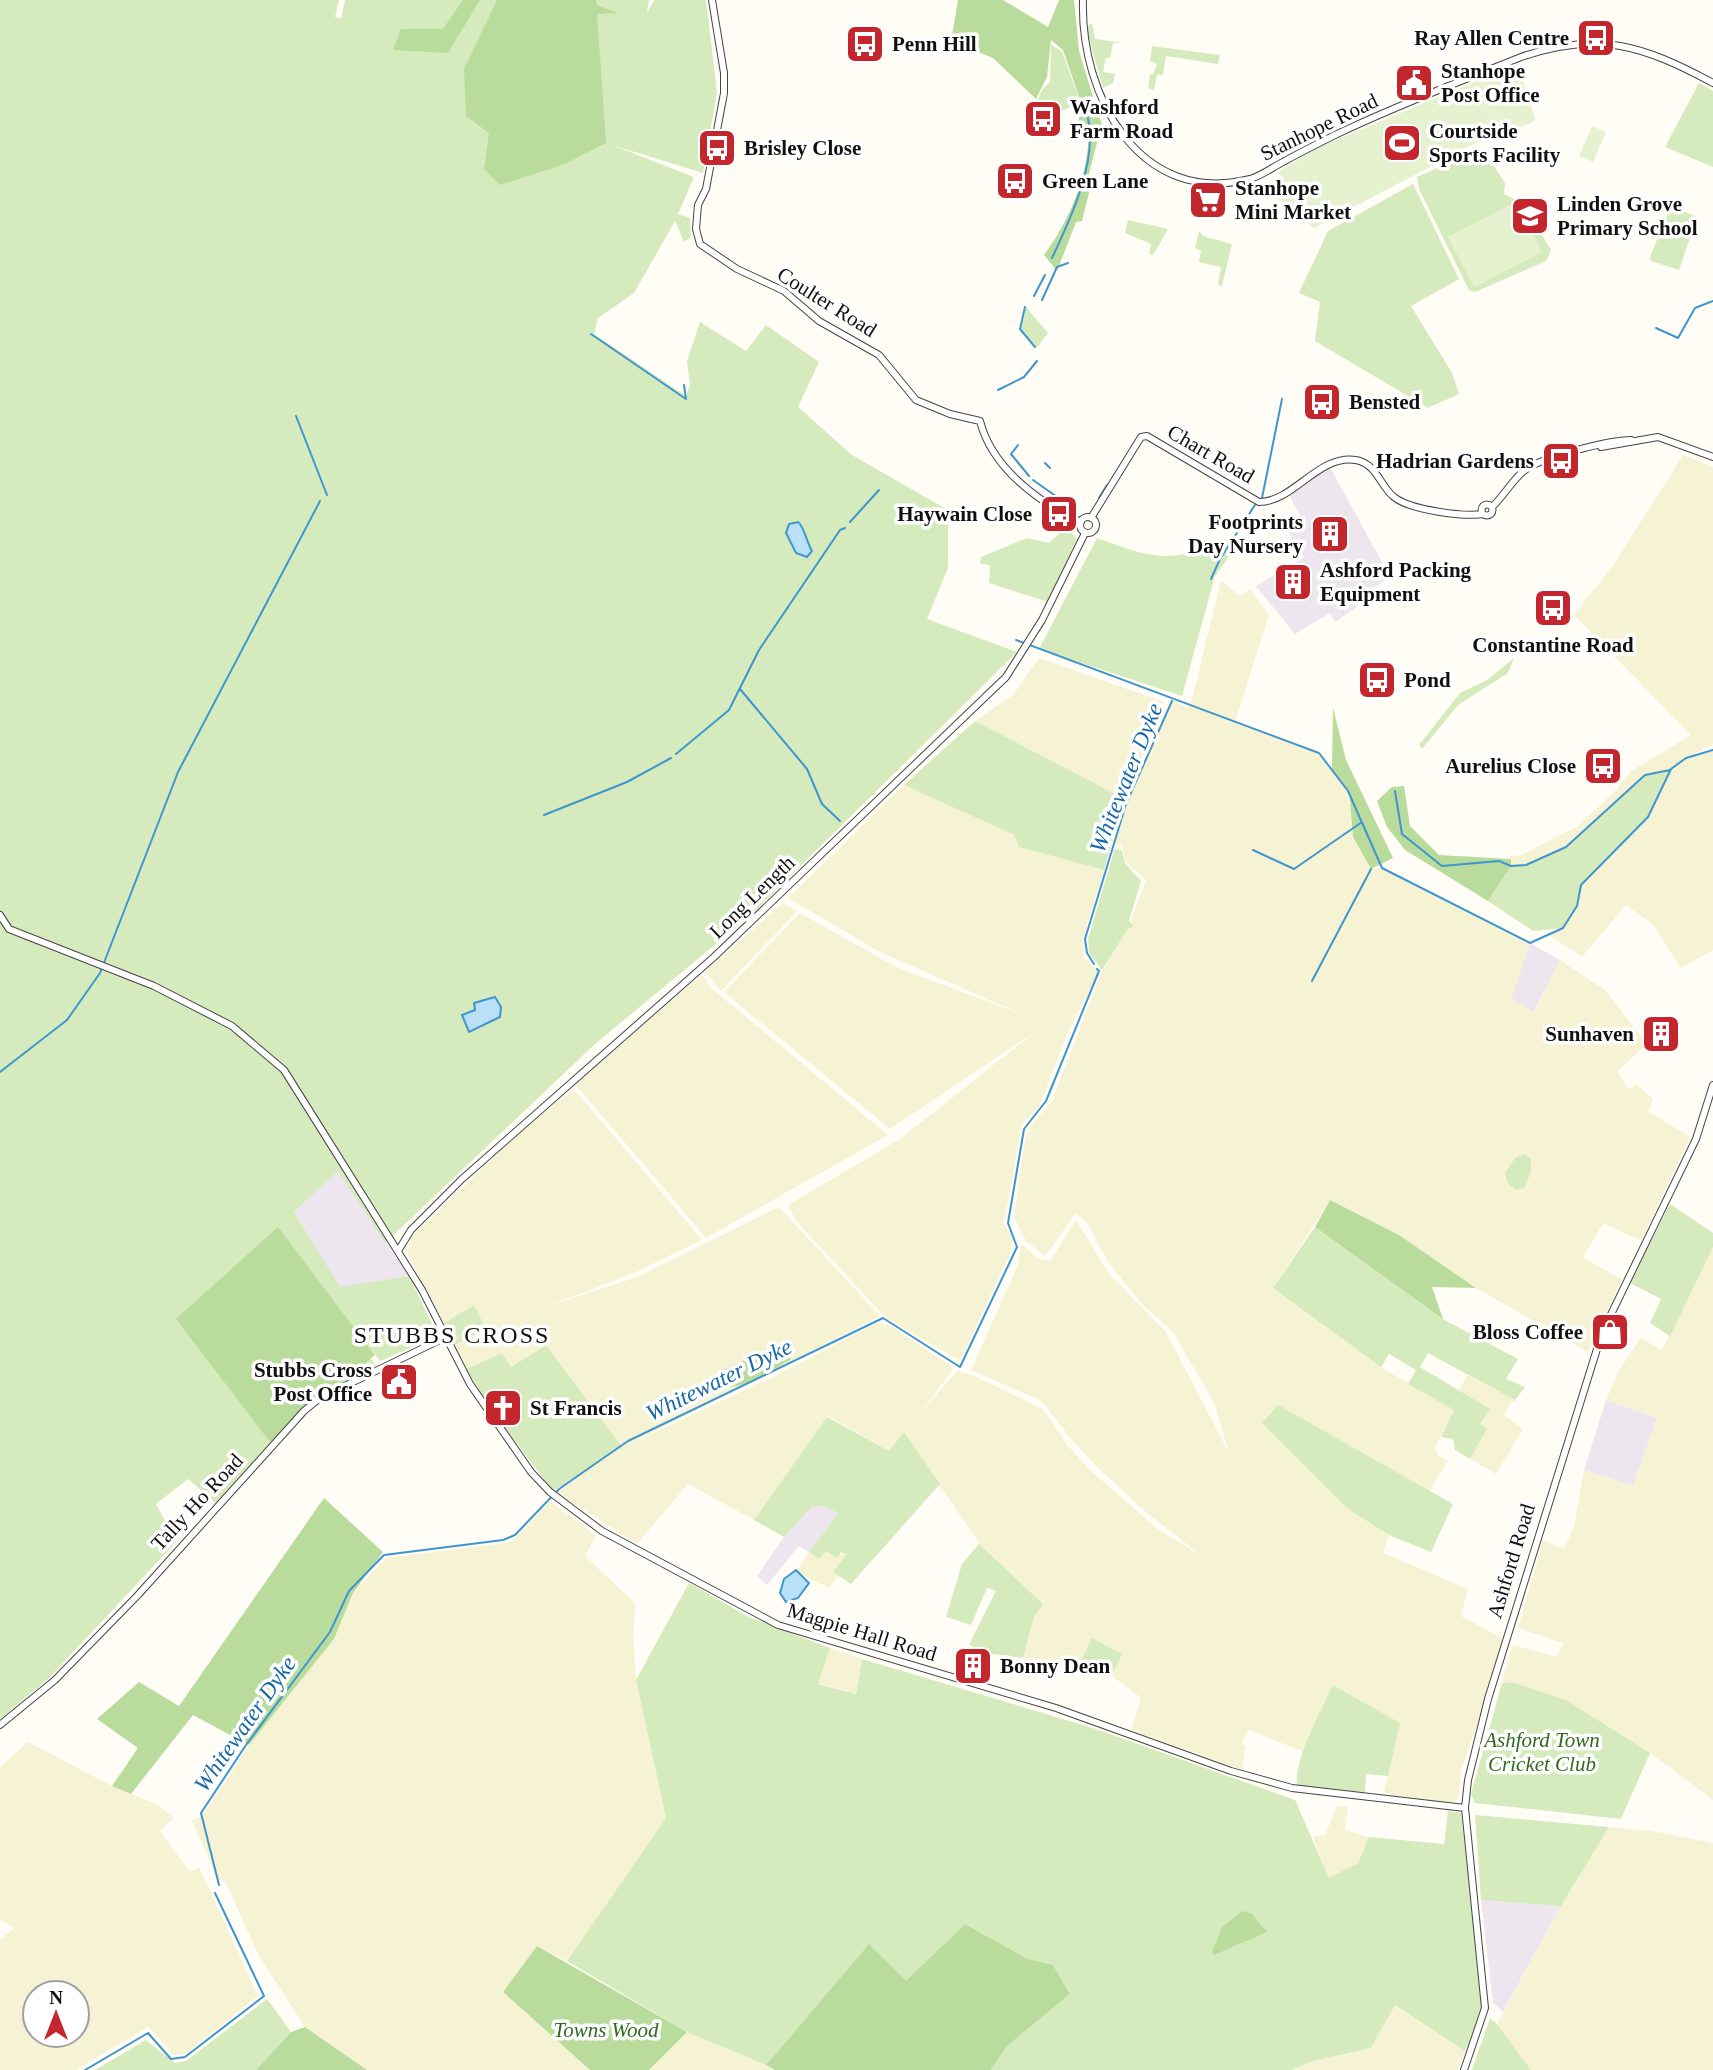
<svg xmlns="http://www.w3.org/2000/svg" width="1713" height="2070" font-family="Georgia,serif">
	<rect width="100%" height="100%" fill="#fffdf5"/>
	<path fill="#eee6ef" d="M1330 467 1389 575 1355 608 1335 622 1330 613 1295 634 1256 586 1304 557 1287 529 1301 517 1288 493Z
		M1530 943 1560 960 1533 1013 1511 999Z
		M338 1171 409 1276 340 1288 294 1212Z
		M1606 1400 1657 1418 1633 1486 1584 1470Z
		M813 1506 827 1507 838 1514 809 1552 799 1546 767 1585 757 1576 784 1537Z
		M1481 1900 1561 1906 1503 2012 1493 2003Z"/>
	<path fill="#f6f3d4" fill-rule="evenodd" d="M1683 455 1713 467V744L1690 756 1713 750V950L1681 968 1653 925 1626 905 1582 957 1549 935 1563 928 1577 906 1581 885 1648 817 1670 770 1645 775 1566 847 1526 865 1511 866 1510 856 1521 855 1578 826 1617 789 1631 771 1691 735 1574 615 1614 564Z
		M1221 580 1240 596 1250 589 1269 615 1235 722 1318 753 1348 791 1353 837 1371 869 1382 868 1530 943 1511 999 1534 1012 1560 960 1605 990 1647 1044 1617 1072 1629 1089 1636 1084 1653 1099 1648 1111 1690 1137 1641 1241 1603 1223 1583 1258 1622 1279 1588 1352 1476 1288 1399 1235 1330 1200 1273 1288 1381 1367 1454 1410 1435 1447 1438 1455 1448 1461 1429 1491 1348 1509 1389 1535 1383 1553 1468 1589 1461 1616 1506 1640 1461 1771 1458 1798 1453 1803 1391 1797V1793L1384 1792 1400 1723 1333 1685 1304 1752 1249 1730 1241 1744 1246 1746 1242 1770 1131 1730 1141 1698 1112 1676 1122 1654 1093 1639 1078 1667 1060 1661 1053 1667 1023 1658 1034 1617 1042 1603 985 1552 904 1433 889 1451 828 1416 754 1520 688 1484 637 1544 556 1492 622 1447 546 1345 511 1367 502 1353 466 1369 453 1346 486 1330 474 1305 444 1323 407 1252 411 1237 517 1135 574 1089 702 1240 634 1273 546 1307 637 1277 779 1207 880 1316 630 1444 769 1379 877 1323 889 1325 951 1366 952 1371 916 1418 957 1371 972 1375 1043 1409 1068 1446 1090 1470 1159 1530 1202 1556 1146 1512 1096 1466 1072 1440 1042 1401 971 1370 1018 1265 1021 1244 1039 1259 1050 1261 1076 1220 1110 1275 1166 1332 1229 1453 1214 1402 1172 1331 1143 1305 1108 1262 1086 1221 1075 1214 1045 1256 1026 1241 1014 1217 1025 1140 1031 1125 1052 1101 1102 971 1128 929 1146 880 1125 861 1122 845 1113 843 1126 804 1173 700 1187 708 1191 703Z
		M1039 658 1164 702 1125 799 975 721 1013 695Z
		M904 785 1014 835 1020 847 1104 870 1083 938 1084 958 1099 972 1067 1034 1040 1105 1022 1124 1004 1223 1013 1239 1010 1254 960 1361 885 1317 796 1221 788 1205 900 1139 1035 1032 890 1129 724 992 800 913 896 967 1026 1016 880 952 788 898Z
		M783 903 797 911 721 991 705 972Z
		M702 974 710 987 888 1135 706 1238 575 1084Z
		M1713 1247V1800L1650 1753 1566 1700 1512 1682 1502 1683 1513 1645 1557 1657 1563 1643 1518 1628 1543 1540 1564 1549 1574 1526 1584 1470 1633 1486 1657 1418 1606 1400 1619 1370 1641 1338 1662 1350Z
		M1467 1375 1517 1401 1511 1402 1504 1415 1523 1429 1496 1474 1470 1459 1487 1429 1480 1424 1459 1390Z
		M550 1501 596 1535 585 1556 636 1604 633 1630 636 1680 666 1818 567 1961 537 1947 503 1992 590 2070H367L305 2027 259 1956 225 1881 218 1880 192 1821 204 1814 249 1745 334 1639 353 1593 386 1558 511 1542Z
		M826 1551 846 1555 833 1572 838 1576 829 1588 796 1572 809 1552 819 1559Z
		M830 1648 862 1659 856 1694 818 1683Z
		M28 1742 112 1786 158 1805 174 1818 160 1831 190 1872 199 1867 258 1996 185 2054 174 2055 148 2027 76 2070H0V1940L14 1928 0 1919V1767ZM35 1993H77V2035H35Z
		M1337 1806 1348 1807 1345 1830 1369 1837 1358 1863 1329 1879 1313 1837 1325 1835Z
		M1609 1827 1651 1831 1713 1843V2070H1531L1497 2024 1561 1906Z
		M1394 2005 1465 2051 1458 2070H1291L1313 2061 1371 2048Z
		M687 2032 766 2065 775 2070H649Z"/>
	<path fill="#d5ebbd" d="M0 0H339L335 17 341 19 345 0H649L647 13 654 0H706L717 92 703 173 612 145 694 177 678 214 690 218 691 237 684 242 675 221 634 293 598 318 594 334 686 396 690 385 687 361 700 322 746 351 766 325 819 362 798 407 852 455 948 510V568L927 619 1017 652 752 914 595 1044 385 1243 338 1171 294 1212 340 1287 409 1276 433 1326 434 1338 380 1361 294 1249 376 1366 303 1407 216 1503 188 1479 156 1504 176 1542 49 1678 0 1719Z
		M1092 23 1095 39 1124 43H1113L1110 58H1106L1103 72 1115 74 1113 83 1103 88 1086 28Z
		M1051 44 1062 52 1081 103 1041 119C1035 102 1037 93 1050 82Z
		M1152 46 1220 55 1218 64 1166 56 1163 75H1157L1154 90 1148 88 1150 74H1153L1157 64 1150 61Z
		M1699 83 1713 91V167L1665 147Z
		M1482 148 1505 183 1504 194 1522 203 1551 250 1546 261 1475 292 1469 290 1419 189 1417 177Z
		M1413 184 1459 279 1411 306 1452 373 1459 394 1428 408 1315 341 1320 302 1299 293 1328 231Z
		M1671 206 1697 217 1679 270 1651 261 1650 257Z
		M1128 220 1168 229 1153 255 1149 254 1151 244 1125 233Z
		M1199 231 1203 236 1232 244 1222 286 1218 285 1221 267 1199 262 1201 251 1195 248Z
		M1026 307 1048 333 1037 348 1021 329Z
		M1062 523 1077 539 1048 602 989 583 990 565 980 564 981 557 1027 538 1049 543 1058 535Z
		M1231 537 1234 538 1236 547 1215 576 1182 696 1039 649 1097 538C1156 560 1174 564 1231 537Z
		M1514 658 1508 673 1458 705 1422 749 1419 745 1460 693 1487 680Z
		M975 721 1125 799 1104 870 1019 847 1014 835 904 785Z
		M1671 769 1648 817 1581 885 1577 906 1563 928 1533 931 1488 901 1511 866 1526 865 1566 847 1645 775Z
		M1115 848 1122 851 1125 863 1141 881 1129 921 1134 926 1128 929 1102 970 1089 953 1088 939Z
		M1524 1154 1531 1158V1172L1524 1188 1516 1190 1508 1184 1505 1173 1515 1158Z
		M1670 1204 1713 1233V1247L1670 1336 1650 1323 1661 1299 1630 1283Z
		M1315 1227 1443 1319 1518 1359 1506 1379 1525 1387 1515 1400 1428 1353 1420 1367 1490 1409 1480 1424 1487 1429 1470 1459 1455 1450 1453 1439 1441 1437 1454 1410 1408 1384 1416 1370 1389 1354 1381 1367 1273 1288Z
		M474 1305 486 1329 453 1346 444 1323Z
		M546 1345 622 1447 553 1491 498 1419 511 1408 506 1401 492 1411 466 1369 502 1353 511 1367Z
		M1278 1405 1453 1504 1431 1552 1389 1535 1348 1509 1262 1423Z
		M827 1417 889 1451 904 1432 940 1484 851 1584 833 1572 846 1555 841 1552 837 1558 826 1551 819 1559 809 1552 838 1514 827 1507 813 1506 784 1537 754 1520Z
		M979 1544 1043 1604 1034 1617 1023 1658 985 1653 969 1645 996 1591 987 1588 971 1625 946 1617 962 1564Z
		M689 1583 749 1617 830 1648 818 1684 856 1694 862 1659 1093 1728 1295 1800 1329 1878 1358 1863 1369 1837 1444 1844 1448 1811 1461 1813 1483 2007 1479 2023 1465 2051 1395 2005 1371 2048 1313 2061 1291 2070H991L1006 2047 1070 1994 1053 1965 1026 1958 965 1924 906 1982 869 1944 766 2065 687 2032 567 1961 666 1818 636 1680Z
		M1092 1638 1122 1654 1112 1676 1081 1661Z
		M1512 1682 1566 1700 1650 1753 1621 1819 1475 1803 1471 1794 1502 1683Z
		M1333 1685 1400 1723 1388 1776 1366 1774 1365 1792 1297 1786C1294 1758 1321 1711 1333 1685Z
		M1475 1815 1609 1827 1561 1906 1481 1900Z
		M267 1999 291 2032 256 2070H95L146 2040 175 2063 186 2061Z
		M1490 2018 1497 2024 1531 2070H1472Z"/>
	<path fill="#b9dc9c" d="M463 0H480L448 53 393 50 401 29H443Z
		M497 0H596L597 5 618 13 597 14 606 143 565 164 500 185 484 169 489 133 466 116 464 69Z
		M958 0H1003L1048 27 1059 0H1074L1079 51 1094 100 1081 102 1063 50 1051 40 1047 77 1036 99 993 58 951 41Z
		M1092 114 1099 116 1102 124 1087 181 1091 185 1082 221 1076 222 1057 271 1044 255C1070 220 1088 176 1089 132L1077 128 1079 117Z
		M1333 708 1346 760 1393 858 1371 869 1353 837 1349 791 1332 769Z
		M1404 786 1410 826 1439 855 1511 859V866L1488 901 1405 850 1387 827 1377 801 1392 787Z
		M1330 1200 1399 1235 1476 1288 1432 1287 1443 1319 1315 1227Z
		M278 1227 375 1355 270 1442 176 1319Z
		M788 1346 793 1353 790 1360C771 1370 741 1393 719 1385L721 1371 760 1353Z
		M324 1498 383 1552 353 1593 334 1639 249 1745 193 1715 131 1794 112 1786 138 1748 97 1719 139 1682 179 1706Z
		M1242 1911 1252 1914 1267 1932 1214 1955 1212 1952 1222 1927Z
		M965 1924 1026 1958 1053 1965 1070 1994 1006 2047 991 2070H775L766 2065 869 1944 906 1981Z
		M537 1946 687 2032 649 2070H590L503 1992Z
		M305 2027 367 2070H256L291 2032Z"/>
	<path fill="#e6f2cf" d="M1518 64 1535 119 1532 123 1485 138 1314 228 1277 199 1280 171 1316 148Z
		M1592 126 1606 132 1593 162 1579 156Z
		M1516 202 1542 252 1474 287 1448 237Z"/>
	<path fill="#b9e0f7" stroke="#3f96cf" stroke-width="2" d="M798 522C804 526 807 543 812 551L807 557 796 553 786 533 789 524Z
		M495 997 501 1007 500 1017 469 1032 462 1015 475 1010 474 1003Z
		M796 1570 809 1583 798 1598 786 1602 780 1593 784 1579Z"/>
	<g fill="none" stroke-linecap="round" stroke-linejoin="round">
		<path stroke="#3f96cf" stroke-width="2" d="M1052 258C1070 220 1098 161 1088 118
			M1034 296 1045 275
			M1042 300 1057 267 1068 263
			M1025 307 1020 329 1035 347
			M1656 328 1678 338 1695 308 1713 301
			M591 334 686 399 684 385
			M998 390 1024 377 1037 361
			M296 416 327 495
			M1018 445 1011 454 1029 476
			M1045 463 1050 468
			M1033 480 1077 511
			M1099 498 1107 485
			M1262 498 1282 399
			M850 522 879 490
			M1211 579 1220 559 1255 505
			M1016 640 1319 753 1348 791 1382 868 1530 943 1563 928 1577 906 1581 885 1648 817 1671 769 1686 758 1713 750
			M740 689 807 769 822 804 840 821
			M676 754 729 710 759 650 840 530 845 528
			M1395 791 1402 834 1442 866 1499 861 1511 866 1526 865 1566 847 1645 775 1670 770
			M544 815 627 782 671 758
			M1253 850 1294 869 1362 822
			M1094 964 1087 953 1085 939 1126 804 1172 701
			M1312 981 1371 869
			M0 1072 67 1020 100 973 178 772 320 501
			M219 1885 201 1813 246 1745 330 1632 349 1591 384 1555 503 1540 515 1535 559 1489 628 1441 883 1318 960 1367 1017 1247 1008 1223 1024 1129 1046 1101 1099 971 1097 969
			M85 2070 148 2033 171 2059 185 2057 264 1996 215 1893"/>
		<defs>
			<path id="minor" d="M712 0 724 73V93L706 189 698 205 696 229 700 244 737 269 784 291 819 321 879 355 916 400 950 414 980 421C992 468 1038 502 1081 522
				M1083 0C1080 95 1139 207 1250 179 1263 175 1271 168 1283 162 1299 153 1317 144 1335 135 1395 106 1459 82 1521 57 1599 30 1644 46 1713 83
				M1601 447 1658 437 1713 457
				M1481.5 510a5.5 5.5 0 1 1 11 0a5.5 5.5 0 1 1-11 0Z
				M1492 507C1504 496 1512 480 1525 470 1542 457 1610 440 1631 440
				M1080 525a8 8 0 1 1 16 0a8 8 0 1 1-16 0Z
				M1091 518 1141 437 1147 436 1259 502C1294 502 1318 454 1356 460 1377 464 1380 486 1394 497 1410 510 1463 517 1483 514
				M0 915 9 929 154 986 232 1026 284 1070 422 1290 470 1384 531 1472 550 1492 602 1531 778 1625 1056 1708 1231 1771 1292 1788 1465 1808
				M398 1251 411 1230 462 1179 714 957 1006 677 1042 620 1085 533
				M0 1725 55 1680 138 1595 304 1411 320 1398 444 1338
				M1464 2070 1485 2008 1465 1808 1468 1780 1488 1699 1602 1333 1696 1139 1713 1085"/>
		</defs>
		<use href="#minor" stroke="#444" stroke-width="8"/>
		<use href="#minor" stroke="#fff" stroke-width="6"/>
	</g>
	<defs>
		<symbol id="bus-square" viewBox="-11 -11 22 22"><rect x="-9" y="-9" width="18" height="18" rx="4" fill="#c4262e" stroke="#fff"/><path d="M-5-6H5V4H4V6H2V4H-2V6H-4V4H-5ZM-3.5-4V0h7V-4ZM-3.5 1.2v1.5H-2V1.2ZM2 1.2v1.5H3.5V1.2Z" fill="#fff"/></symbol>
		<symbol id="civic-square" viewBox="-11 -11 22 22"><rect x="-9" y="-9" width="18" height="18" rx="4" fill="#c4262e" stroke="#fff"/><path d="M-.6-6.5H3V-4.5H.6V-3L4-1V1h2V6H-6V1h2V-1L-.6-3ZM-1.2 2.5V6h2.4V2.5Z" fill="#fff"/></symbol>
		<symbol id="stadium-square" viewBox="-11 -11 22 22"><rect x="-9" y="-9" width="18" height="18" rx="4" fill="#c4262e" stroke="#fff"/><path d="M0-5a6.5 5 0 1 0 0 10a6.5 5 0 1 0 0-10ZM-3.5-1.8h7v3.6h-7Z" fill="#fff"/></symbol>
		<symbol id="supermarket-square" viewBox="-11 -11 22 22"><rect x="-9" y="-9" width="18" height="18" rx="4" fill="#c4262e" stroke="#fff"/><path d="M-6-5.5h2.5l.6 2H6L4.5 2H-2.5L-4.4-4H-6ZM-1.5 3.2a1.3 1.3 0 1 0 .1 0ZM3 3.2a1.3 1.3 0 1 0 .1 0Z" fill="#fff"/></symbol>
		<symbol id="school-square" viewBox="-11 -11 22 22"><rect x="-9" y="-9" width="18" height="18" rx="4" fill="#c4262e" stroke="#fff"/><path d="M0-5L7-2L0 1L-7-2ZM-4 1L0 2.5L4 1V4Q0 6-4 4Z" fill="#fff"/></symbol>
		<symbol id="building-square" viewBox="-11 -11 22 22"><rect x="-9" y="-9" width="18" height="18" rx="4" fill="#c4262e" stroke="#fff"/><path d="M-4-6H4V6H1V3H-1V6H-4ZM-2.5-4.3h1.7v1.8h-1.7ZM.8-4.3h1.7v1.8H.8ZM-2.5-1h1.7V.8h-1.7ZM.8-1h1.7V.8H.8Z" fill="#fff"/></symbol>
		<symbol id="shop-square" viewBox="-11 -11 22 22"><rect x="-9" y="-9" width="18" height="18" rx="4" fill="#c4262e" stroke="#fff"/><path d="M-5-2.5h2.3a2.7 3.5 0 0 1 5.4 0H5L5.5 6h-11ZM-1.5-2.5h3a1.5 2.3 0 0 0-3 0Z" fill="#fff"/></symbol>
		<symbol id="church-square" viewBox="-11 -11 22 22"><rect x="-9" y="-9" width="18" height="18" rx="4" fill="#c4262e" stroke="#fff"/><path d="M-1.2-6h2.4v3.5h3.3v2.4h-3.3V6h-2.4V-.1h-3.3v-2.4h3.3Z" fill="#fff"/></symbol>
	</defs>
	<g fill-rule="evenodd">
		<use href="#bus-square" x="1574" y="16" width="44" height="44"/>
		<use href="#bus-square" x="843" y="22" width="44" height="44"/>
		<use href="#civic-square" x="1392" y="61" width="44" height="44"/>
		<use href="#bus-square" x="1021" y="97" width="44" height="44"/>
		<use href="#stadium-square" x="1380" y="121" width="44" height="44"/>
		<use href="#bus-square" x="695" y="126" width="44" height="44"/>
		<use href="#bus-square" x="993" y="159" width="44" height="44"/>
		<use href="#supermarket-square" x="1186" y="178" width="44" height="44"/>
		<use href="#school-square" x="1508" y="194" width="44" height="44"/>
		<use href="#bus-square" x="1300" y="380" width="44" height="44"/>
		<use href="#bus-square" x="1539" y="439" width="44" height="44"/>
		<use href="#bus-square" x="1037" y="492" width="44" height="44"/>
		<use href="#building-square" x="1308" y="512" width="44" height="44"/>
		<use href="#building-square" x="1271" y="560" width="44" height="44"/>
		<use href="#bus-square" x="1531" y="586" width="44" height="44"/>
		<use href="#bus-square" x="1355" y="658" width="44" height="44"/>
		<use href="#bus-square" x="1581" y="744" width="44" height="44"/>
		<use href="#building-square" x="1639" y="1012" width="44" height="44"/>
		<use href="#shop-square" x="1588" y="1310" width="44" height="44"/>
		<use href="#civic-square" x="377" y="1360" width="44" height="44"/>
		<use href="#church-square" x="481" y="1386" width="44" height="44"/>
		<use href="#building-square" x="951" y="1644" width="44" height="44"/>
	</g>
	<g text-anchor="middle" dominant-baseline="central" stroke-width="7" stroke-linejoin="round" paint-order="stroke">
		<g font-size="21" font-weight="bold" fill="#111" stroke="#fff" text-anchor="start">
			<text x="1569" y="38" text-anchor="end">Ray Allen Centre</text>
			<text x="892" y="44">Penn Hill</text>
			<text x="1441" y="71">Stanhope<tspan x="1441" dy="24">Post Office</tspan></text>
			<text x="1070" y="107">Washford<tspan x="1070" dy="24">Farm Road</tspan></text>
			<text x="1429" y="131">Courtside<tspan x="1429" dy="24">Sports Facility</tspan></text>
			<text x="744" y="148">Brisley Close</text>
			<text x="1042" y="181">Green Lane</text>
			<text x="1235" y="188">Stanhope<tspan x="1235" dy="24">Mini Market</tspan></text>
			<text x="1557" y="204">Linden Grove<tspan x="1557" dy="24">Primary School</tspan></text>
			<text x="1349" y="402">Bensted</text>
			<text x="1534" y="461" text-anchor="end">Hadrian Gardens</text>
			<text x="1032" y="514" text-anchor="end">Haywain Close</text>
			<text x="1303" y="522" text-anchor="end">Footprints<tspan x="1303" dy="24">Day Nursery</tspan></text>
			<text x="1320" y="570">Ashford Packing<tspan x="1320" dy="24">Equipment</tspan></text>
			<text x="1553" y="645" text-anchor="middle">Constantine Road</text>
			<text x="1404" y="680">Pond</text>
			<text x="1576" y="766" text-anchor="end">Aurelius Close</text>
			<text x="1634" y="1034" text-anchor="end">Sunhaven</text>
			<text x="1583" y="1332" text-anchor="end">Bloss Coffee</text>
			<text x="372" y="1370" text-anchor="end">Stubbs Cross<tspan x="372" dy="24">Post Office</tspan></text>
			<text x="530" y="1408">St Francis</text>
			<text x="1000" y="1666">Bonny Dean</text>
		</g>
		<g font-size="21" fill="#111" stroke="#fff">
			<text transform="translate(1319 127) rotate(-26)">Stanhope Road</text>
			<text transform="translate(827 302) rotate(32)">Coulter Road</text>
			<text transform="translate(1211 454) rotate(30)">Chart Road</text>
			<text transform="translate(752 897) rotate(-44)">Long Length</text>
			<text transform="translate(197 1502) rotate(-47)">Tally Ho Road</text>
			<text transform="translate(1511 1561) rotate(-73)">Ashford Road</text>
			<text transform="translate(862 1632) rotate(17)">Magpie Hall Road</text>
		</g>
		<g font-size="21" font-style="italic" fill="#2f6b1f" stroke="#fff">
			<text x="1542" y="1740">Ashford Town<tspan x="1542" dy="24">Cricket Club</tspan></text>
			<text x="606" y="2030">Towns Wood</text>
		</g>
		<g font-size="23" font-style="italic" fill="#1768a6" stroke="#fff">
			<text transform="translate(1126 778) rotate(-68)">Whitewater Dyke</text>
			<text transform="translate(719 1380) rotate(-26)">Whitewater Dyke</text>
			<text transform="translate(245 1724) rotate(-55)">Whitewater Dyke</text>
		</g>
		<g font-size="24" letter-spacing="2" fill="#111" stroke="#fff">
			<text x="452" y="1335">STUBBS CROSS</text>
		</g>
	</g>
	<g transform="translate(56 2014)"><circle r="33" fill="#ffffff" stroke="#a0a0a0" stroke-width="2"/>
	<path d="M0-5L12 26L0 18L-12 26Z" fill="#c4262e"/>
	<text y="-10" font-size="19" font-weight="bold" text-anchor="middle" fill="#111111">N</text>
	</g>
</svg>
